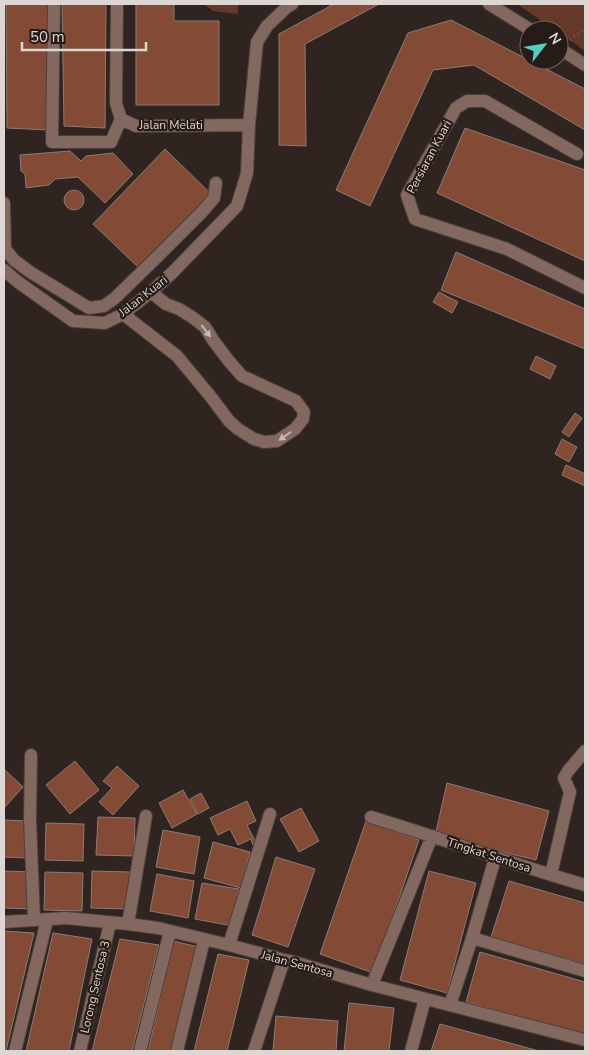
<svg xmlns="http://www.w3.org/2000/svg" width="589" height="1055" font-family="'Nunito Sans',sans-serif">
	<rect width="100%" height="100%" fill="#302420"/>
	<path fill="#653828" d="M204 4H238V14L213 11Z
		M517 4H585V51L559 32V30H555Z"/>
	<path fill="#834a35" stroke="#8a7c77" d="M6 4H50L48 130 7 128Z
		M62 4H106L105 128 64 126Z
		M136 4H174V21H219V105H136Z
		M334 4H379L305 44 306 146 279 145V34Z
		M451 20 585 89V130L474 65 433 70 370 206 336 190 408 33Z
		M465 128 585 170V261L437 193Z
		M165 149 212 195 140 269 93 224Z
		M70 151 81 161 86 156 113 153 133 174 105 203 78 177 55 179 49 185 26 188 25 174 21 171 20 155Z
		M64 200a10 10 0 1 1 20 0a10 10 0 1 1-20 0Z
		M456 252 585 309V349L441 290Z
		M439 292 458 302 452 313 433 302Z
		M536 356 556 366 550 379 530 369Z
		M575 413 582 418 569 437 562 432Z
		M562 439 577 447 569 462 555 454Z
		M566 465 585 474V486L562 475Z
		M75 761 99 790 70 814 46 785Z
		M117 766 139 786 113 815 99 802 112 788 103 781Z
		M4 769 23 787 4 808Z
		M447 783 549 811 536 860 435 836Z
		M183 790 197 814 172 828 159 803Z
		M201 793 209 808 198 814 190 799Z
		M247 801 256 821 247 825 256 843 253 845 251 839 238 845 230 829 218 835 210 818Z
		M301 808 319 841 299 852 280 819Z
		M98 817 135 818 134 856 96 855Z
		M4 820 27 821 26 858 4 857Z
		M366 821 419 840 373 973 320 954Z
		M46 823 84 824 83 861 45 860Z
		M163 830 200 837 194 874 156 867Z
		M213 842 250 852 241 888 204 878Z
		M276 857 315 869 288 947 252 935Z
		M4 871 32 872 31 909 4 908Z
		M92 871 130 872 129 909 91 908Z
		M429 871 476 883 447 993 400 980Z
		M45 872 83 873 82 911 44 910Z
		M157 874 194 881 188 918 150 911Z
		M509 881 585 903V964L491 937Z
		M202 883 239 889 233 926 195 919Z
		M4 931 34 933 6 1051H4Z
		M53 933 92 939 69 1051H26Z
		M120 939 159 945 132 1051H92Z
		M173 941 199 947 175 1051H148Z
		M480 952 585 982V1036L466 1002Z
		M218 954 249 960 227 1051H194Z
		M349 1003 394 1008 389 1051H344Z
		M276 1016 338 1021 336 1051H273Z
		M440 1024 539 1051H431Z"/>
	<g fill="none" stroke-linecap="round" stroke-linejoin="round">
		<defs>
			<path id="minor" d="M54 4 52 142H111L121 119
				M117 4 116 103 121 119 136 126 249 125
				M489 4 531 30
				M559 48 585 65
				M577 154 485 101H467L456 108 407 195 415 219 507 249 585 288
				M4 203 5 249 14 260 30 272 89 308 104 306 115 298 157 257 202 212 214 198 216 183
				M4 270 18 282 73 321 105 323 123 314 151 292 172 273 237 206 247 173 249 125 257 42 267 26 287 7 292 4
				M123 314 177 356 211 397 229 421 238 429 254 439 264 442 277 441 295 429 303 419 304 412 296 401 242 376 228 360 213 340 205 327 192 317 179 309 166 304 151 292
				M31 755 30 820 34 920
				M371 817C443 839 513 864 585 885
				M551 875 570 792 564 778 568 771 585 751
				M4 922 66 918 128 924 158 928 229 945 284 960 294 962 372 985 585 1040
				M128 924 146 816
				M472 938 585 971
				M229 945 270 814
				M372 985 432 836
				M450 1005 472 938 495 858
				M15 1051 47 920
				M80 1051 110 923
				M140 1051 170 931
				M177 1051 204 940
				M254 1051 284 960
				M411 1051 425 999"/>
		</defs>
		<use href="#minor" stroke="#4c403d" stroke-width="14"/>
		<path stroke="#685e5a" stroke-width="3" stroke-dasharray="1 4" stroke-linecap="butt" d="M570 40 585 29"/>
		<use href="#minor" stroke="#83685f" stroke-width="12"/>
	</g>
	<defs><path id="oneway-solid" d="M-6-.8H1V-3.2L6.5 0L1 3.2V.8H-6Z" transform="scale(1.25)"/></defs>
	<g fill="#c7bab6">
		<use href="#oneway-solid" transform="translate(206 331) rotate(53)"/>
		<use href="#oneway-solid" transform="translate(285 436) rotate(145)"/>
	</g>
	<g text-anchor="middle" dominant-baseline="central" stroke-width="4.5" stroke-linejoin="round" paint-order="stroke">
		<g font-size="12" fill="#ded6d3" stroke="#261b17">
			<text x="171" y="125">Jalan Melati</text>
			<text transform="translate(429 157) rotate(-62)">Persiaran Kuari</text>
			<text transform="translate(143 296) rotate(-38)">Jalan Kuari</text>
			<text transform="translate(489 855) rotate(18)">Tingkat Sentosa</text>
			<text transform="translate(297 964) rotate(15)">Jalan Sentosa</text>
			<text transform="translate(95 987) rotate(-77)">Lorong Sentosa 3</text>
		</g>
	</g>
	<rect width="589" height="1055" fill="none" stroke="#ded6d3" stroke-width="10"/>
	<g transform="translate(544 45) rotate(59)"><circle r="24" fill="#261b17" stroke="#706662"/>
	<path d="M0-4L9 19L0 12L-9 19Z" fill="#54cdc7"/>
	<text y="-8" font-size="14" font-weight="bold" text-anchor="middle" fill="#ded6d3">N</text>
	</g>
	<path d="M22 42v8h124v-8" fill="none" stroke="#ded6d3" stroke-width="2.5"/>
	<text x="30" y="42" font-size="15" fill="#ded6d3" stroke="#261b17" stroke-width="4" paint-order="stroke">50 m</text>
</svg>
